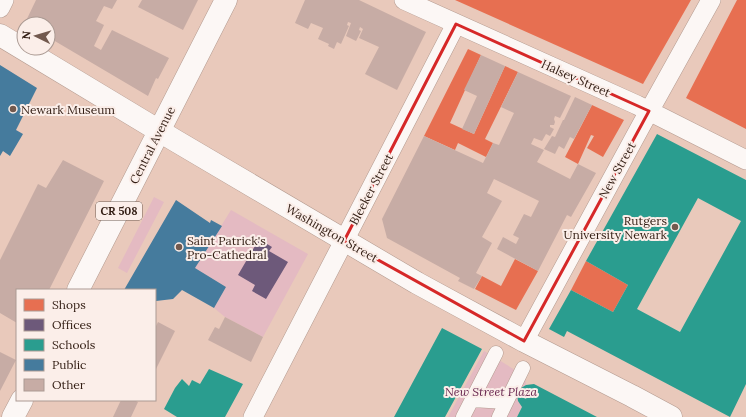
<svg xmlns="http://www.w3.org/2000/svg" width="746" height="417" font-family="Lora,serif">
	<rect width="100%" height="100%" fill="#e9c9bb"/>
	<path fill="#e4bac2" d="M154 197 164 202 127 273 118 268Z
		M231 210 308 254 263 337 225 317 214 308 226 287 195 268Z
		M484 351 525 376 526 385C516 391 516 398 522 407L517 417H448Z"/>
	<path fill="#e76f51" d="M455 0H691L643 84Z
		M737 0H746V129L686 98Z
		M468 49 481 55 450 123 474 134 505 66 518 72 485 139 493 143 486 157 458 143 455 150 424 136Z
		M592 105 624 120 603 157 587 148 594 136 591 135 578 164 565 157Z
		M515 259 538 271 516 310 475 289 482 276 501 286Z
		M586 261 628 285 613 312 571 290Z"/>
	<path fill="#6d597a" d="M259 239 272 247 269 251 288 262 266 299 252 291 255 285 238 275Z"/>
	<path fill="#2a9d8f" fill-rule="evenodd" d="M657 134 746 180V384L730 417 567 331 564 337 549 329 571 290 613 312 628 285 586 261ZM698 198 741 221 680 332 637 309Z
		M442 328 482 349 445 417H394Z
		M209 369 243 384 225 417H177L164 409 175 388 182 379 189 386 192 380 200 384Z
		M534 384 597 417H517L522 407 518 401 517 394 521 388 526 385Z"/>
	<path fill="#457b9d" d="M0 65 37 88 16 130 23 134 10 156 3 151 0 156Z
		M176 200 210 223 211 220 222 226 195 268 226 287 214 308 182 290 173 299 156 301 155 300V290H124Z"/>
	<path fill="#c7aca5" d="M36 0H117L112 9 104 6 96 21 104 25 94 46 101 50 112 30 169 58 158 79 156 78 148 96 48 37V24L25 23Z
		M142 0H198L183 30 138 7Z
		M305 0H359L426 32 397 90 365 74 379 47 359 38 363 29 360 27 359 30 361 31 356 41 346 36 351 23 348 22 347 25 349 26 341 44 337 42 334 49 328 46 329 44 318 39 323 28 311 23 308 29 295 23Z
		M481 55 505 66 474 134 462 129 477 96 464 90Z
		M518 72 571 96 560 118 555 116 554 119 555 122 554 125H550V127L554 129 550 136 546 134 542 141 534 138 531 144 544 150 537 162 570 179 578 164 596 173 571 217 567 215 538 271 497 249 503 237 516 244 519 238 513 235 524 214 531 217 539 201 494 179 487 193 502 201 482 237 492 243 476 273 482 276 474 289 458 281 460 278 387 238 382 219 424 136 483 163 493 143 499 145 514 113 501 107Z
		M575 97 592 105 574 139 570 137 564 149 559 146 555 154 544 149 552 136 555 137 563 120H564Z
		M63 160 104 181 49 290H17V323L0 313V260L38 184 46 188Z
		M225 317 263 337 251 362 208 340 215 327 219 329Z
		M158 322 175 331 155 371V328Z
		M0 352 16 360 0 391Z
		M121 400H134L138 402 131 417H113Z"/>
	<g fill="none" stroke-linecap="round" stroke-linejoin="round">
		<defs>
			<path id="pedestrian" d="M472 400 506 402
				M463 417 496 353
				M499 417 523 368"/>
			<path id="minor" d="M404 0 637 105 746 160
				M0 8 4 0
				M524 341 642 124 711 0
				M253 417 456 24"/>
			<path id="primary" d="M0 35 176 141 417 283 524 341 632 396 671 417
				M78 290 226 0
				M13 417 22 400"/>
		</defs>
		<use href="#pedestrian" stroke="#b39a8f" stroke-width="15"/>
		<use href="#minor" stroke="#b39a8f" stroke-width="20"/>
		<use href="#primary" stroke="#b39a8f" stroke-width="23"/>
		<use href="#pedestrian" stroke="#fcf7f5" stroke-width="14"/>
		<use href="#minor" stroke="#fcf7f5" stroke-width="19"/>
		<use href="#primary" stroke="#fcf7f5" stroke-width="22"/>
	</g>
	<path fill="none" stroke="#d62828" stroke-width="3" stroke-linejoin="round" d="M456 24 649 111 524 341 344 241Z"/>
	<g fill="#72594e" stroke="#fbeee9" stroke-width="1.5">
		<circle cx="13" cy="109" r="4"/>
		<circle cx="675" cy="227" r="4"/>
		<circle cx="179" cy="247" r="4"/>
	</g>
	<g text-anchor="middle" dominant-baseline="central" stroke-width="4" stroke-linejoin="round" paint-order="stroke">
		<rect fill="#fbeee9" stroke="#6e5c53" stroke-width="1" x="96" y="202" width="46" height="18" rx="3"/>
		<g font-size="11" font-weight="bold" fill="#321d13">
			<text x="119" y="211">CR 508</text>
		</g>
		<g font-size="12" fill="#321d13" stroke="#fbeee9">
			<text transform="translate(576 78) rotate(24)">Halsey Street</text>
			<text transform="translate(152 145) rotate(-63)">Central Avenue</text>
			<text transform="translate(617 170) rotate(-61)">New Street</text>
			<text transform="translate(371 189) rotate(-62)">Bleeker Street</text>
			<text transform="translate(332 233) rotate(30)">Washington Street</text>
		</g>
		<g font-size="12" fill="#321d13" stroke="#fbeee9" text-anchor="start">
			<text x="21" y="109">Newark Museum</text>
			<text x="667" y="220" text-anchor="end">Rutgers<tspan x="667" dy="14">University Newark</tspan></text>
			<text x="187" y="240">Saint Patrick's<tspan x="187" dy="14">Pro-Cathedral</tspan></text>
		</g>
		<g font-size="12" font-style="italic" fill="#631f4a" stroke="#fbeee9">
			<text x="491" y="391">New Street Plaza</text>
		</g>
	</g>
	<rect x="16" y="289" width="140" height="112" fill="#fbeee9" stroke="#ab9a93"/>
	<rect x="24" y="299" width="20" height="12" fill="#e76f51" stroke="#ab9a93"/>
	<text x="52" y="309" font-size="12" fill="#321d13">Shops</text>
	<rect x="24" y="319" width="20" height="12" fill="#6d597a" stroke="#ab9a93"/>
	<text x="52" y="329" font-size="12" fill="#321d13">Offices</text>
	<rect x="24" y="339" width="20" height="12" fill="#2a9d8f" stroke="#ab9a93"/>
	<text x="52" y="349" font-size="12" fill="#321d13">Schools</text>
	<rect x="24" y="359" width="20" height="12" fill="#457b9d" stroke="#ab9a93"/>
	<text x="52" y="369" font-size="12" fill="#321d13">Public</text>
	<rect x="24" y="379" width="20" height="12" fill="#c7aca5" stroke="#ab9a93"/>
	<text x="52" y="389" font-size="12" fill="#321d13">Other</text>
	<g transform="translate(36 36) rotate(275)"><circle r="19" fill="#fbeee9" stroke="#ab9a93"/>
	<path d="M0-3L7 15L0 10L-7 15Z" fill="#72594e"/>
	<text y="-6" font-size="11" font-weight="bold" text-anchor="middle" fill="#321d13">N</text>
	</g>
</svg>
